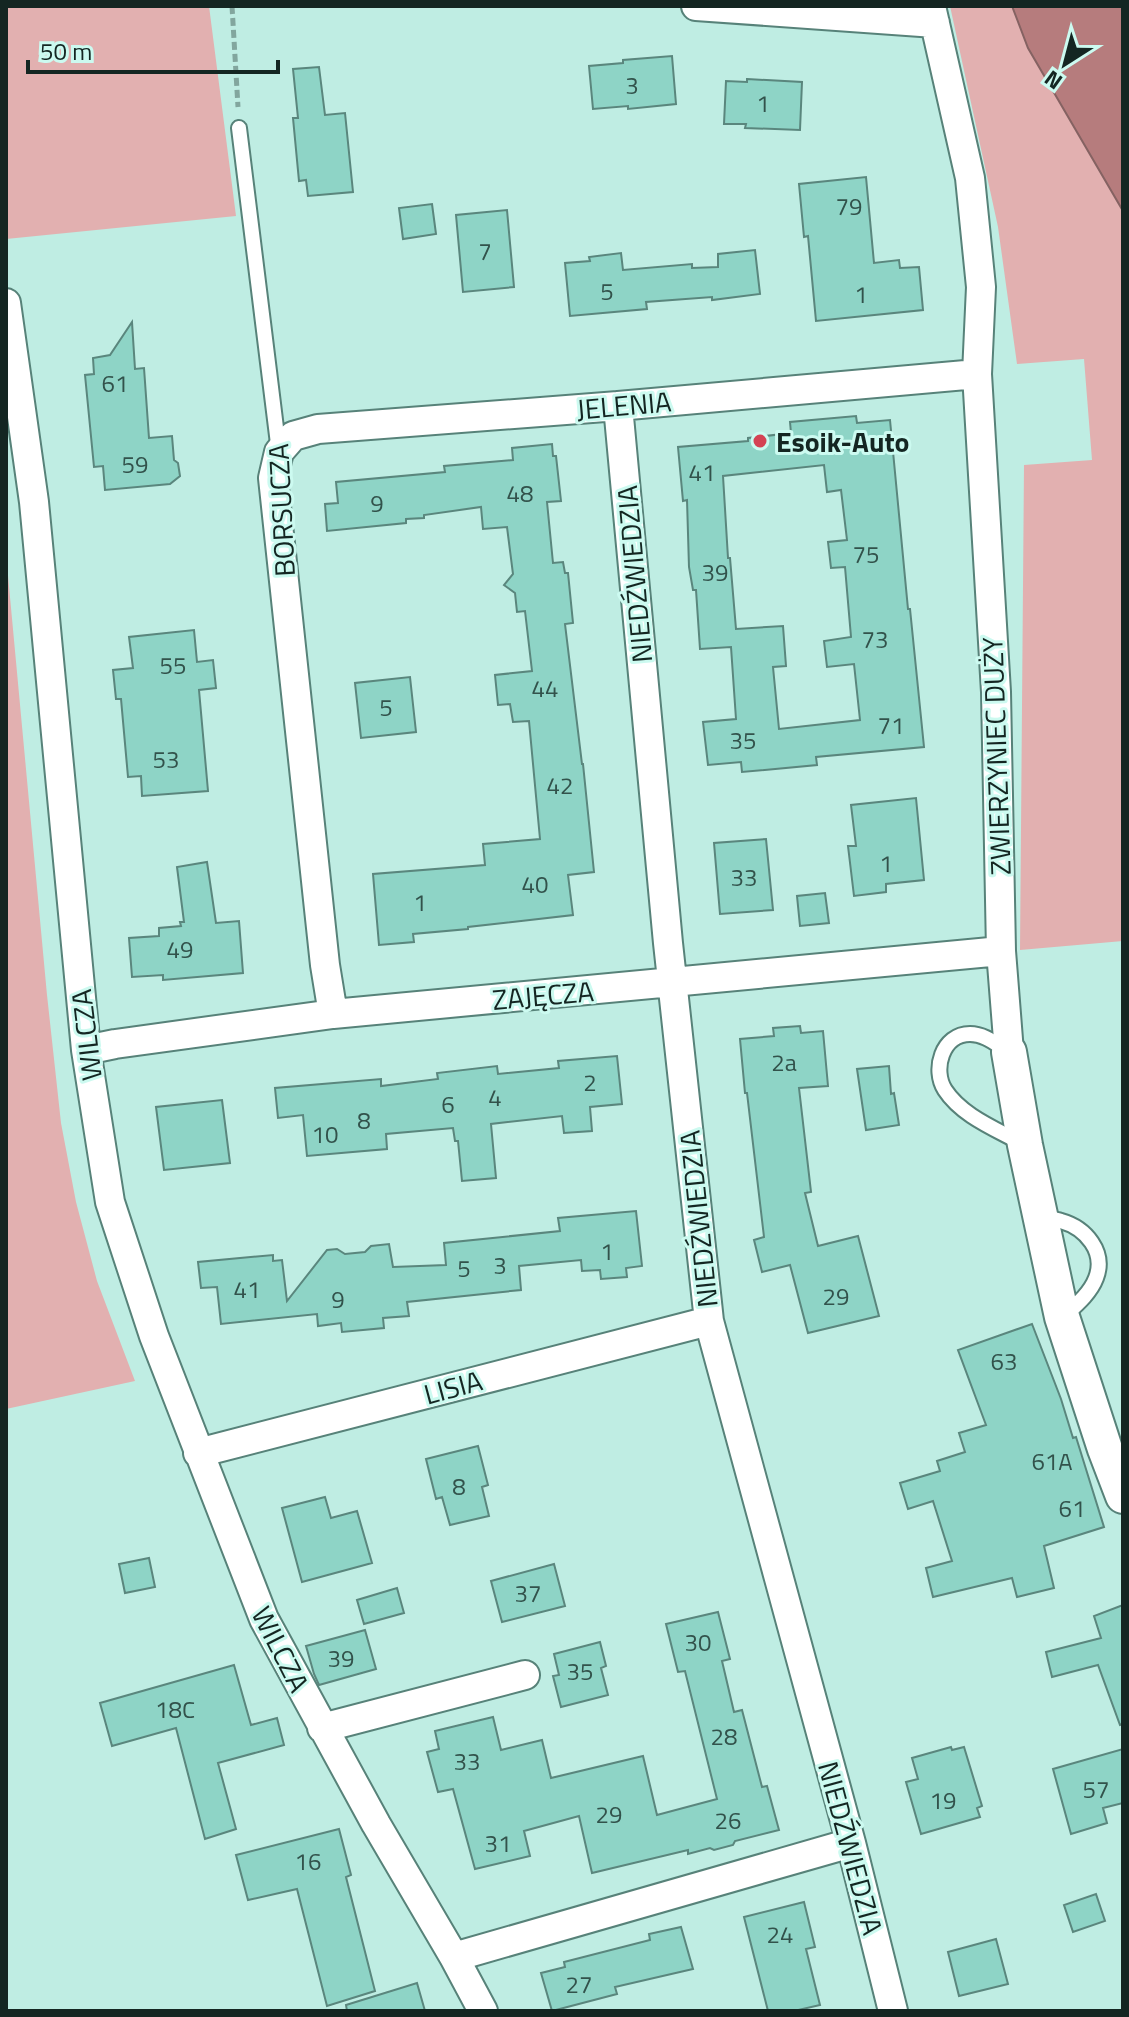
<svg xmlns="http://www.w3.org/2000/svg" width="1129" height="2017" font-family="'Titillium Web',sans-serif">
	<rect width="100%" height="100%" fill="#bfede3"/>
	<path fill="#e2b0b0" d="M6 6H209L236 216 6 239Z
		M950 6H1012L1028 48 1123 211V941L1020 950 1024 465 1092 460 1084 359 1017 364 998 227Z
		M6 554 47 995 61 1123 76 1202 97 1281 135 1381 6 1409Z"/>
	<path fill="#b67c7d" stroke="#856262" stroke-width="2" d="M1012 6H1123V211L1028 48Z"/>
	<path fill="#8ed4c6" stroke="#5a867d" stroke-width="2" fill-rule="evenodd" d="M672 56 676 104 628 109V106L593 109 589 66 623 63V60Z
		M319 67 325 115 345 113 353 192 308 196 306 180 299 181 293 118H298L293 69Z
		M747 79 802 82 800 130 745 128 746 124H724L726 81 747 82Z
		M866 177 874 263 899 260 900 268 919 267 923 310 816 321 808 236 804 237 799 184Z
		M432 204 436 234 403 239 399 208Z
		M507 210 514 287 463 292 456 215Z
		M755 250 760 294 712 300V297L646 302 647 309 570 316 565 263 590 261 589 257 621 253 623 270 692 264V268L718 267V254Z
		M132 322 135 369 144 368 149 438 172 436 174 460 178 463 180 476 170 484 105 490 103 466 94 467 85 375 94 374 93 358 110 355Z
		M856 416 857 423 890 420 908 609H910L924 747 816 757 817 765 742 772 741 762 708 765 703 722 736 719 731 647 700 649 696 590H693L689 567 687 500 683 501 678 447 748 441V438L791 433 790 422ZM824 465 827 492 841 490 847 540 828 542 831 568 845 567 851 637 824 641 827 667 854 664 860 720 779 729 773 667 786 666 783 626 736 629 730 558H728L723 476Z
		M552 444 553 456H556L561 501 547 502 553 563 563 562 565 573H568L573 623 565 624 582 764H583L594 872 568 875 573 915 468 927V929L413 934 414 942 379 945 373 874 485 865 483 844 540 839 529 721 513 722 510 704 498 705 495 675 532 671 525 611 517 612 515 593 504 585 513 574 507 527 483 529 481 507 424 515V518L406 519V523L327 531 325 504 338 503 336 482 445 472 444 466 513 460 512 448Z
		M194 630 197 662 213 660 216 688 199 690 208 791 142 796 141 776 128 777 121 699H116L113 670 133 668 129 637Z
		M410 677 416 732 361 738 355 683Z
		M916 798 924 880 886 884V892L854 896 848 846H856L851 805Z
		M766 839 773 910 720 914 714 843Z
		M207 862 216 923 239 921 243 973 163 980V975L132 977 129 938 159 936V928L181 926 180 922H184L177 867Z
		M825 893 829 923 800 926 797 896Z
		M800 1026 801 1033 823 1031 828 1086 799 1088 811 1192 805 1193 818 1246 858 1236 879 1316 808 1333 790 1265 762 1272 754 1240 764 1237 747 1093H745L740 1039 774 1036 773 1028Z
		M617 1056 622 1104 590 1107 592 1131 564 1133 562 1116 491 1124 496 1178 462 1181 458 1141H455L453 1128 386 1134 387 1149 307 1156 303 1115 278 1118 275 1088 381 1079V1086L438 1079 437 1073 497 1066 498 1074 559 1068 558 1061Z
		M889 1066 891 1094 894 1093 899 1125 866 1130 857 1069Z
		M222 1100 230 1163 164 1170 156 1107Z
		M636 1211 642 1266 626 1268 627 1277 601 1279 600 1270 582 1271 581 1260 519 1266 521 1290 407 1302 409 1316 383 1318 384 1328 342 1332 341 1323 318 1326 317 1314 221 1324 217 1287 201 1288 198 1262 273 1255V1261L282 1260 287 1301 327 1250 337 1249 345 1254 365 1252 371 1246 389 1244 393 1267 446 1265 444 1243 560 1231 558 1218Z
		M1032 1324 1061 1399 1073 1438 1076 1437 1104 1527 1044 1546 1054 1588 1017 1597 1012 1578 933 1597 926 1568 952 1561 933 1501 908 1509 900 1483 940 1471 937 1461 965 1452 959 1433 986 1425 958 1350Z
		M478 1446 488 1485 482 1487 489 1516 450 1525 442 1497 436 1499 426 1459Z
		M325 1497 331 1518 357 1511 372 1563 302 1582 282 1508Z
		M149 1558 155 1587 125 1593 119 1564Z
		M554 1564 565 1606 502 1622 491 1581Z
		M397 1588 404 1613 364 1624 357 1600Z
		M1123 1605V1724L1120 1725 1098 1665 1052 1677 1046 1652 1101 1638 1094 1616Z
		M718 1612 730 1659 722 1661 734 1712 742 1710 762 1787 767 1786 779 1830 735 1841 733 1845 714 1850 710 1848 688 1854V1850L592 1873 579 1816 524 1831 530 1856 475 1869 453 1789 438 1792 427 1752 439 1749 435 1731 493 1717 501 1750 542 1740 551 1778 643 1756 657 1815 717 1799 685 1671 678 1672 666 1624Z
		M365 1630 376 1669 319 1685 314 1674 306 1646Z
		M600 1642 606 1666 601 1668 608 1695 561 1707 553 1676 559 1675 554 1654Z
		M234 1665 251 1725 277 1718 284 1745 218 1763 236 1829 205 1839 176 1728 112 1746 100 1703Z
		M951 1747 952 1750 964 1747 982 1806 977 1808 980 1817 921 1834 906 1782 918 1779 912 1758Z
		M1123 1749V1803L1103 1808 1107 1823 1071 1834 1053 1769Z
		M339 1829 351 1875 346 1877 375 1991 327 2006 297 1889 248 1900 236 1855Z
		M1096 1894 1105 1921 1073 1932 1064 1905Z
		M804 1902 815 1947 806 1949 820 2005 794 2011H768L744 1917Z
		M681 1927 693 1969 615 1987 617 1994 552 2011 541 1973 565 1967 564 1962 650 1940 649 1934Z
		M996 1939 1008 1984 959 1996 948 1952Z
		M417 1983 425 2011H347L346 2005Z"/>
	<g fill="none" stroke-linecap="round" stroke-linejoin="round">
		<defs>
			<path id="service" d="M239 128 279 452
				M1009 1052C997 1045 985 1034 970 1034 942 1034 932 1070 945 1090 962 1116 996 1129 1021 1143
				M1042 1218C1048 1219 1055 1219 1061 1221 1086 1228 1106 1252 1096 1278 1090 1294 1075 1306 1063 1317"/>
			<path id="minor" d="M696 6 935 23
				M931 6 970 178 981 287 977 374 996 692 1001 951 1009 1052
				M6 303 34 502 86 1050 110 1202 154 1336 264 1619 376 1824 454 1957 483 2011
				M618 406 668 943 709 1321 851 1843 893 2011
				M333 1014 325 965 273 478 279 452 293 436 318 429 618 406 977 374
				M86 1050 115 1044 333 1014 1001 951
				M198 1453 709 1321
				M322 1728 525 1675
				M454 1957 851 1843"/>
			<path id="tertiary" d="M1009 1052 1025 1145 1062 1317 1105 1449 1123 1496"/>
		</defs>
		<use href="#service" stroke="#578279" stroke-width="18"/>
		<use href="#minor" stroke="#578279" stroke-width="32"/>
		<use href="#tertiary" stroke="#578279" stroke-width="38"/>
		<path stroke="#82a69e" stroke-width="5" stroke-dasharray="8 4" stroke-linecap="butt" d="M232 6 238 107"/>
		<use href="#service" stroke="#fff" stroke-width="14"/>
		<use href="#minor" stroke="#fff" stroke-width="28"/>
		<use href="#tertiary" stroke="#fff" stroke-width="34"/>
	</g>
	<circle fill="#d44354" stroke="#ccfaf0" stroke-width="3" cx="760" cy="441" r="8"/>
	<g text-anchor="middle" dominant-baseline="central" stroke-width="6" stroke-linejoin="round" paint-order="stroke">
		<g font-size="24" fill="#32524b">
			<text x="632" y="85">3</text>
			<text x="763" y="103">1</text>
			<text x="849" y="206">79</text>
			<text x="485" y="251">7</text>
			<text x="607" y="291">5</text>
			<text x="861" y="294">1</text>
			<text x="115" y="383">61</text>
			<text x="135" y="464">59</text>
			<text x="702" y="472">41</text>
			<text x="520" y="493">48</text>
			<text x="377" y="503">9</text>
			<text x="866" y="554">75</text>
			<text x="715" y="572">39</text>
			<text x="875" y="639">73</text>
			<text x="173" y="665">55</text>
			<text x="545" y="688">44</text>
			<text x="386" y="707">5</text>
			<text x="891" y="725">71</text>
			<text x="743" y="740">35</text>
			<text x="166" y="759">53</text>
			<text x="560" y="785">42</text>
			<text x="886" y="863">1</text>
			<text x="744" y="877">33</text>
			<text x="535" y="884">40</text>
			<text x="420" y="902">1</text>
			<text x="180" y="949">49</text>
			<text x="784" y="1062">2a</text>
			<text x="590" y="1082">2</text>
			<text x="495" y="1097">4</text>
			<text x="448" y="1104">6</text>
			<text x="364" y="1120">8</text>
			<text x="325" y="1134">10</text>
			<text x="607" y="1251">1</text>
			<text x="500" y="1265">3</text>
			<text x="464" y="1268">5</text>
			<text x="247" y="1289">41</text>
			<text x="836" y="1296">29</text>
			<text x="338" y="1299">9</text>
			<text x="1004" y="1361">63</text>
			<text x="1052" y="1461">61A</text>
			<text x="459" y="1486">8</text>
			<text x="1072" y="1508">61</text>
			<text x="528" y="1593">37</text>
			<text x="698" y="1642">30</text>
			<text x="341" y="1658">39</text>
			<text x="580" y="1671">35</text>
			<text x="175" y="1709">18C</text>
			<text x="724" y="1736">28</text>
			<text x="467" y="1761">33</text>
			<text x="1096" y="1789">57</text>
			<text x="943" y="1800">19</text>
			<text x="609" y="1814">29</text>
			<text x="728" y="1820">26</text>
			<text x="498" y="1843">31</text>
			<text x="308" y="1861">16</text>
			<text x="780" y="1934">24</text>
			<text x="579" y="1984">27</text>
		</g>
		<g font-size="28" fill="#142622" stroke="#ccfaf0">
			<text transform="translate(624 405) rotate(-5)">JELENIA</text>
			<text transform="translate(281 510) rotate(-93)">BORSUCZA</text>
			<text transform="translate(634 574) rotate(-95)">NIEDŹWIEDZIA</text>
			<text transform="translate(996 756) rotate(-92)">ZWIERZYNIEC DUŻY</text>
			<text transform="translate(543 995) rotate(-5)">ZAJĘCZA</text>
			<text transform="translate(86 1035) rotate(-97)">WILCZA</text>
			<text transform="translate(698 1219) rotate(-96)">NIEDŹWIEDZIA</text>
			<text transform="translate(453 1387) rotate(-15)">LISIA</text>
			<text transform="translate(281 1649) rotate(63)">WILCZA</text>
			<text transform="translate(851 1848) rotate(75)">NIEDŹWIEDZIA</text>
		</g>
		<g font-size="28" font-weight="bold" fill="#142622" stroke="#ccfaf0" text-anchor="start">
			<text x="776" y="441">Esoik-Auto</text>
		</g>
	</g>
	<rect width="1129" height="2017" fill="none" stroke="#142622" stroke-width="16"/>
	<g transform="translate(1065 64) rotate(216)" stroke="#ccfaf0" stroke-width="6" paint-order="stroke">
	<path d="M0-6L14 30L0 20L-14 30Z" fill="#142622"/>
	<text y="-12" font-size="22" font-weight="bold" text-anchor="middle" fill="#142622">N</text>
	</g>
	<path d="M28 60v12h250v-12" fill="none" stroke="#142622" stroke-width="4"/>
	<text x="40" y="60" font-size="24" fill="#142622" stroke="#ccfaf0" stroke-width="6" paint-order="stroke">50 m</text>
</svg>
